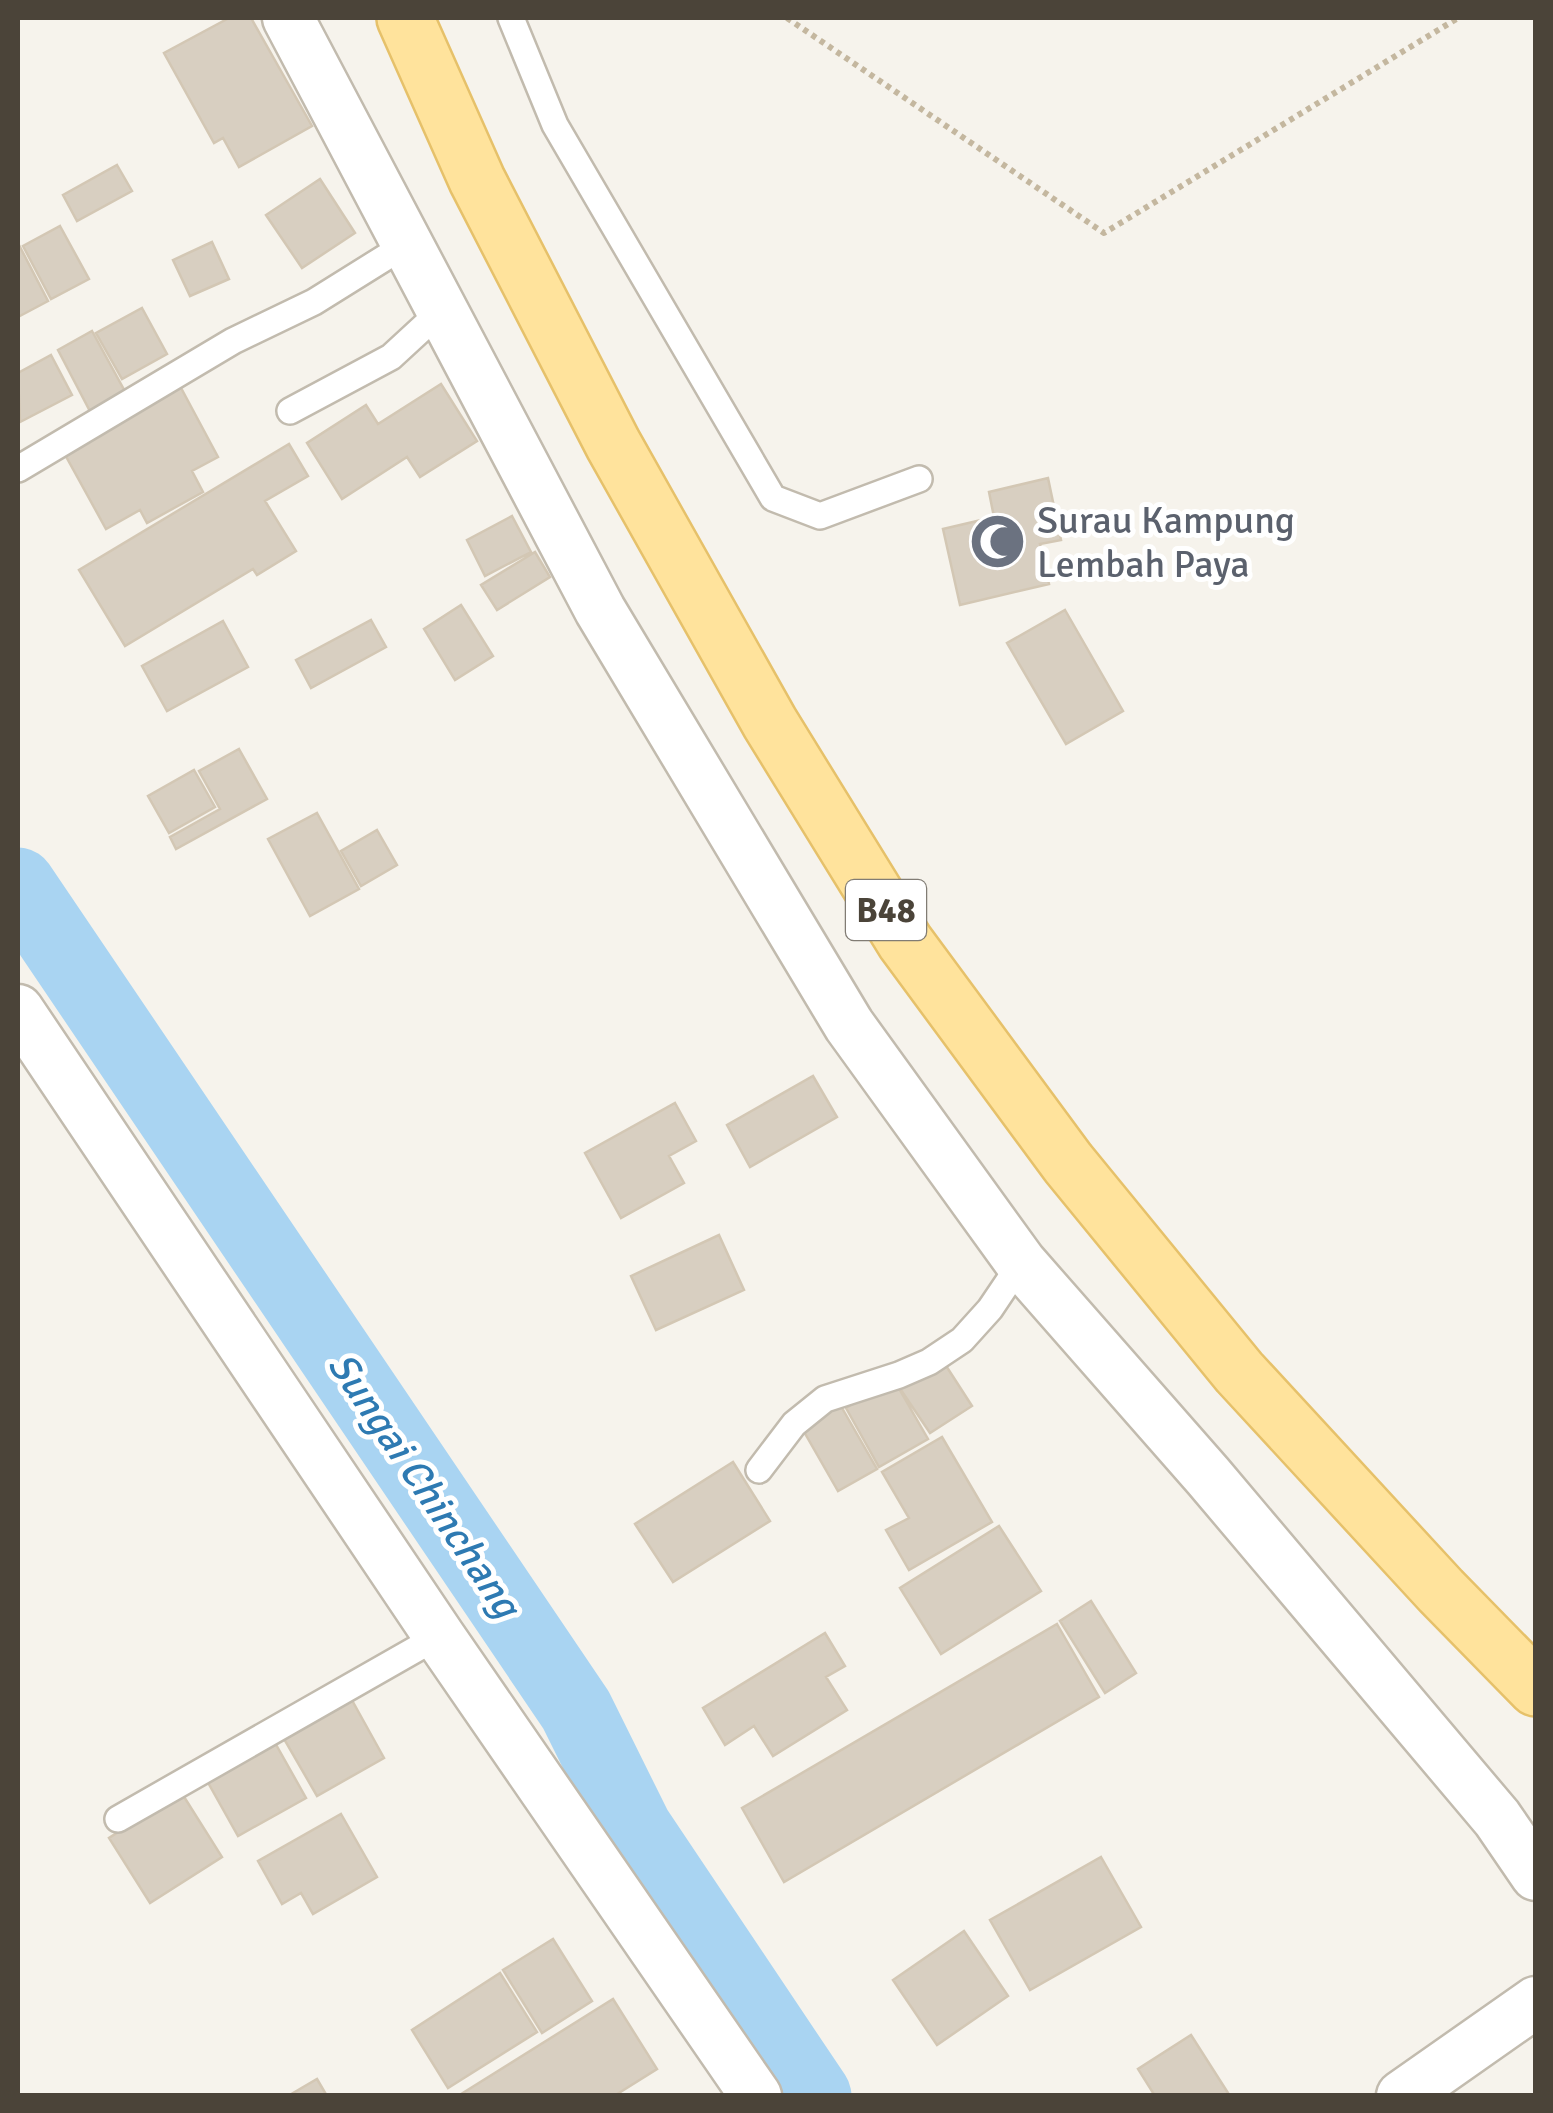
<svg xmlns="http://www.w3.org/2000/svg" width="1553" height="2113" font-family="Signika,sans-serif">
	<rect width="100%" height="100%" fill="#f6f3ec"/>
	<g fill="none" stroke-linecap="round" stroke-linejoin="round">
		<path stroke="#a9d4f2" stroke-width="75" d="M18 885 576 1710 635 1829 814 2096"/>
	</g>
	<path fill="#d8cfc1" stroke="#d3c7b4" stroke-width="2.5" d="M229 18H251L312 126 239 167 223 138 214 143 164 53Z
		M117 165 132 191 77 221 63 195Z
		M320 179 355 233 302 268 266 215Z
		M60 226 89 279 51 299 23 246Z
		M212 242 229 279 190 296 173 260Z
		M19 245 48 301 18 317V246Z
		M142 308 167 354 122 379 96 333Z
		M92 331 128 397 92 415 58 350Z
		M51 355 72 395 20 422 18 373Z
		M441 384 477 441 420 477 407 457 342 499 307 443 366 405 378 424Z
		M180 386 218 457 192 471 203 492 147 523 140 510 106 529 63 451Z
		M289 444 308 476 265 501 296 551 257 575 253 569 125 646 79 570Z
		M1048 478 1061 540 1040 544 1049 584 960 605 943 529 994 517 989 492Z
		M512 516 531 552 485 576 467 540Z
		M535 552 550 577 497 610 481 585Z
		M461 605 493 656 455 680 424 629Z
		M1065 610 1123 711 1066 744 1007 643Z
		M371 620 386 647 311 688 296 660Z
		M223 621 248 667 167 711 142 666Z
		M239 749 267 799 176 849 170 837 220 809 199 771Z
		M194 770 215 807 169 833 148 796Z
		M317 813 359 889 310 916 268 839Z
		M377 830 397 865 361 886 341 851Z
		M813 1076 837 1117 750 1167 727 1125Z
		M675 1103 696 1141 669 1156 684 1183 621 1218 585 1153Z
		M719 1235 744 1290 656 1330 631 1276Z
		M941 1358 972 1406 930 1433 899 1387Z
		M894 1380 928 1439 879 1467 846 1408Z
		M838 1401 877 1469 838 1491 799 1423Z
		M942 1437 992 1522 909 1570 886 1530 909 1518 882 1472Z
		M733 1462 770 1521 673 1582 635 1524Z
		M999 1526 1041 1591 941 1654 900 1588Z
		M1091 1601 1136 1673 1105 1693 1060 1621Z
		M1057 1624 1099 1697 784 1882 742 1808Z
		M825 1633 845 1666 826 1677 847 1710 773 1756 754 1726 725 1745 703 1708Z
		M348 1693 384 1758 317 1796 280 1732Z
		M274 1741 306 1798 238 1836 206 1779Z
		M181 1792 222 1857 150 1903 109 1838Z
		M341 1814 377 1877 313 1914 301 1893 282 1904 258 1861Z
		M1101 1857 1141 1927 1030 1990 990 1920Z
		M964 1931 1008 1996 937 2045 893 1980Z
		M553 1939 592 2001 542 2033 503 1970Z
		M500 1973 537 2032 448 2088 412 2030Z
		M613 1999 657 2069 614 2096H458Z
		M1191 2035 1230 2096H1155L1138 2069Z
		M317 2079 327 2096H288Z"/>
	<g fill="none" stroke-linecap="round" stroke-linejoin="round">
		<defs>
			<path id="service" d="M511 18 555 125 773 498 820 516 919 479
				M290 411 391 357 442 310
				M18 469 233 341 314 302 407 244
				M759 1470 794 1424 825 1399 899 1375 929 1362 962 1340 990 1309 1021 1263
				M118 1819 439 1636"/>
			<path id="minor" d="M288 18 600 610 849 1025 1021 1263 1208 1476 1497 1818 1536 1875
				M18 1010 439 1636 756 2096
				M1402 2096 1536 2002"/>
			<path id="primary" d="M405 18 477 180 613 444 770 723 905 942 1068 1163 1239 1372 1441 1591 1536 1688"/>
		</defs>
		<use href="#service" stroke="#c2bbae" stroke-width="30"/>
		<use href="#minor" stroke="#c2bbae" stroke-width="55"/>
		<use href="#primary" stroke="#e6c16a" stroke-width="60"/>
		<path stroke="#c4b79f" stroke-width="6" stroke-dasharray="5 5" stroke-linecap="butt" d="M787 18 1104 233 1458 18"/>
		<use href="#service" stroke="#fff" stroke-width="25"/>
		<use href="#minor" stroke="#fff" stroke-width="50"/>
		<use href="#primary" stroke="#ffe39c" stroke-width="55"/>
	</g>
	<defs>
		<symbol id="mosque-disc" viewBox="-11 -11 22 22"><circle r="9.5" fill="#6b7280" stroke="#fff"/><path d="M3.5-4.9A6 6 0 1 0 3.5 4.9A5 5 0 1 1 3.5-4.9Z" fill="#fff"/></symbol>
	</defs>
	<g fill-rule="evenodd">
		<use href="#mosque-disc" x="966" y="510" width="63" height="63"/>
	</g>
	<g text-anchor="middle" dominant-baseline="central" stroke-width="10" stroke-linejoin="round" paint-order="stroke">
		<rect fill="#fff" stroke="#817c74" stroke-width="2.5" x="846" y="880" width="80" height="60" rx="8"/>
		<g font-size="35" font-weight="bold" fill="#4b4439">
			<text x="886" y="910">B48</text>
		</g>
		<g font-size="38" fill="#5b616d" stroke="#fff" text-anchor="start">
			<text x="1037" y="520">Surau Kampung<tspan x="1037" dy="44">Lembah Paya</tspan></text>
		</g>
		<g font-size="40" font-style="italic" fill="#2e7ab2" stroke="#fff">
			<text transform="translate(424 1485) rotate(56)">Sungai Chinchang</text>
		</g>
	</g>
	<rect width="1553" height="2113" fill="none" stroke="#4b4439" stroke-width="40"/>
</svg>
